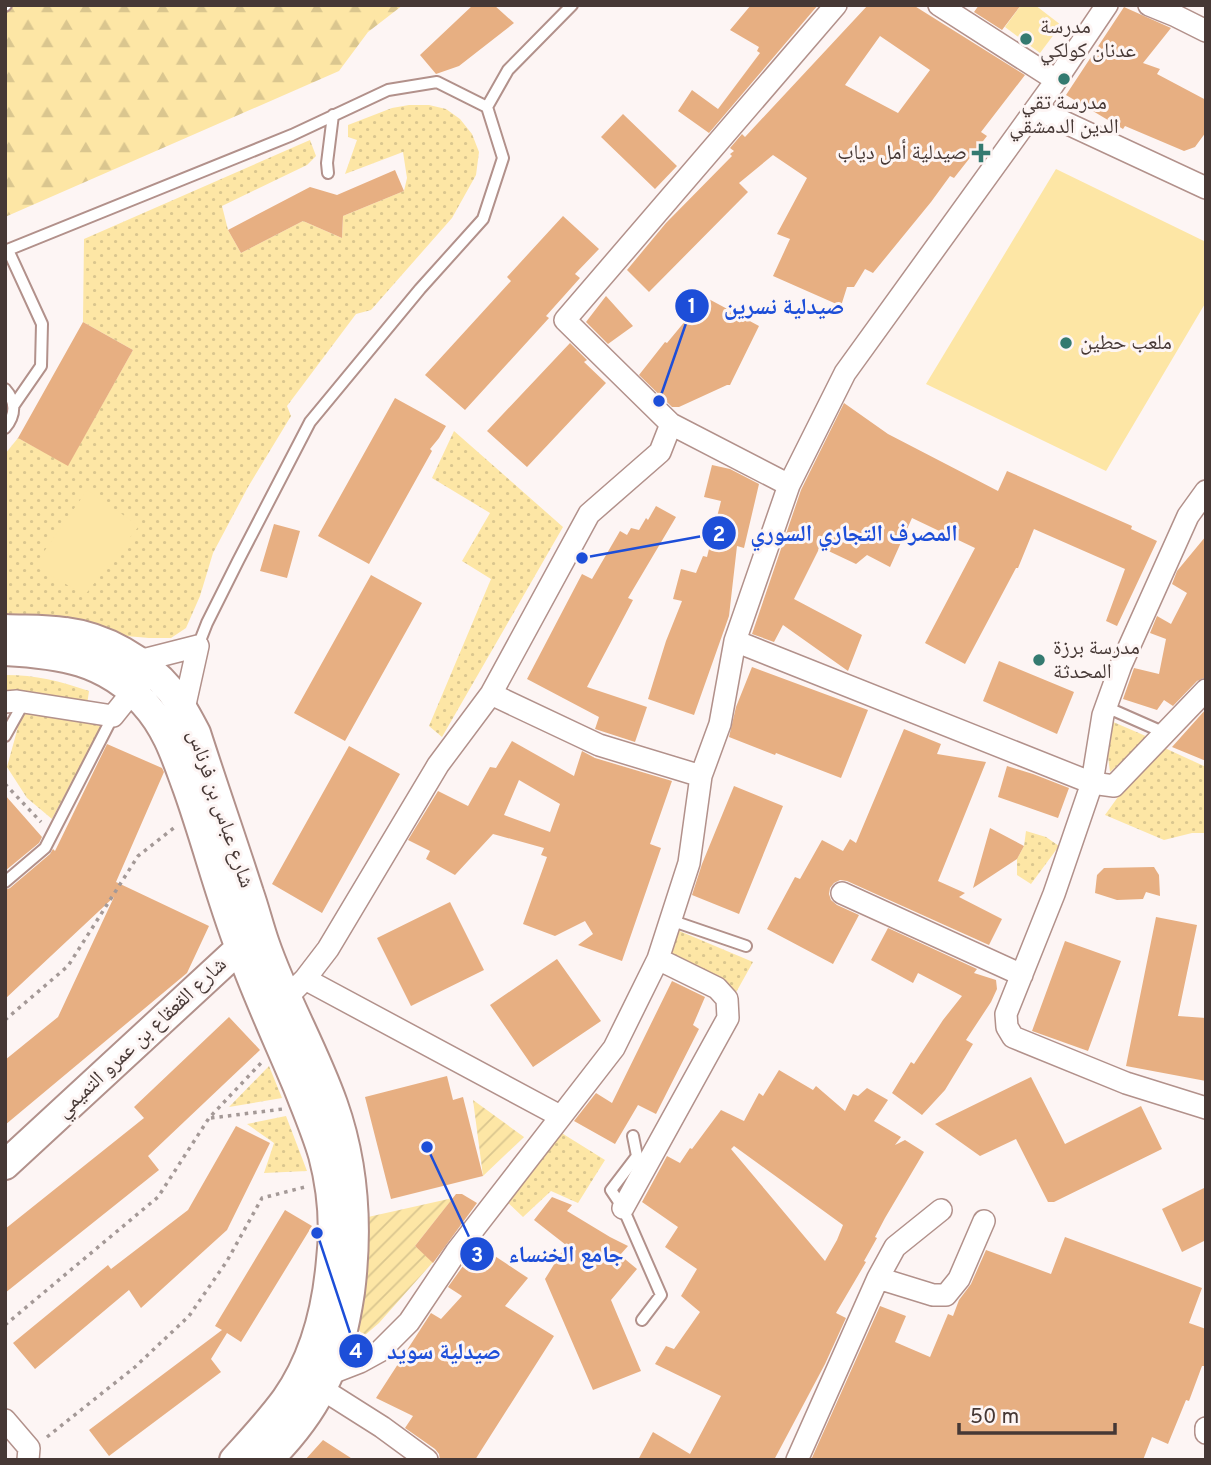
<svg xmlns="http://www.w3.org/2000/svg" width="1211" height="1465" font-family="Overpass,'Noto Naskh Arabic',sans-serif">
	<defs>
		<pattern id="grass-dots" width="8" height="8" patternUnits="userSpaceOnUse" patternTransform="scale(1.75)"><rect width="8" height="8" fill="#fde6a5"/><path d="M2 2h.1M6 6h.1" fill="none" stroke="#dac68f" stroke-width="1.8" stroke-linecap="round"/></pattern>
		<pattern id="forest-firs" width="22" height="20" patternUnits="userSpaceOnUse" patternTransform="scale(1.75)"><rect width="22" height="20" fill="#fde6a5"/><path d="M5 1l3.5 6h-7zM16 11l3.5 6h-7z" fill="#dac68f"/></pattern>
		<pattern id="garden-furrows" width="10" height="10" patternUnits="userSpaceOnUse" patternTransform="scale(1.75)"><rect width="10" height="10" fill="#fde6a5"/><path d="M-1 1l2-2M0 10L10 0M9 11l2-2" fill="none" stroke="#dac68f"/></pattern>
	</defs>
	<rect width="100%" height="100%" fill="#fdf5f4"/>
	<path fill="url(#grass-dots)" d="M409 105H429L446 109 460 119 472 134 479 152 476 175 452 218 371 310 356 314 287 406 291 416 248 487 213 553 200 596 186 628 171 638H149L126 636 68 623 5 617V454L18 438 68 465 133 350 83 322 84 239 310 140 316 156 307 165 222 206 228 230 241 253 303 221 342 238 343 216 404 191 407 178 403 152 345 174 357 140 348 137V125L392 108Z
		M454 431 563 527 442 737 429 726 491 579 462 561 490 513 432 478Z
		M5 675C37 675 59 681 89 691L87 705 5 692Z
		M39 708 102 724 52 819 27 798 7 767 21 716Z
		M1111 721 1148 737 1110 772 1105 734Z
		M1156 744 1206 767V833H1192L1164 840 1105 815Z
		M1026 831 1046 837 1059 846 1031 884 1017 875V859L1024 846Z
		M677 930 753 962 734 996 662 964Z
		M269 1066 282 1098 229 1107Z
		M286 1116 307 1171 264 1173 274 1143 247 1124Z
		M560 1132 605 1160 578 1203 551 1191 523 1217 505 1200Z"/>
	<path fill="url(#forest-firs)" d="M5 5H403L368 32 339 71 5 217Z"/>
	<path fill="url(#garden-furrows)" d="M473 1100 524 1137 483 1176Z
		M453 1198 415 1246 433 1262 379 1323 364 1336 357 1328 368 1217Z"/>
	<path fill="#fde6a5" d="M1021 5H1035L1061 25 1040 53 1005 27Z
		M1056 169 1206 242V302L1106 471 926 384Z
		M87 490 139 526 85 595 34 566Z"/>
	<path fill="#e7af82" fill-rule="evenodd" d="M473 5H494L514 23 459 66 436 74 420 55Z
		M751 5H818L709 133 678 111 692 90 718 109 760 53 757 51 759 47 730 30Z
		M868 5H913L1025 75 981 132 987 136 954 178 950 176 931 202 873 273 865 269 854 287H847L841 306 773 276 790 239 777 234 807 178 773 155 739 183 748 192 649 292 627 270 666 223 732 156 730 154 734 151 730 148 742 134 745 137ZM880 36 930 70 898 113 845 85Z
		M979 5H1021L1002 30 974 12Z
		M1124 7 1171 28 1143 63 1160 69 1157 74 1206 100V132L1195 147 1184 151 1125 126 1123 129 1066 95Z
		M623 114 677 166 655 189 601 137Z
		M395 170 404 191 343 216 342 238 303 221 241 253 228 230 310 187 337 195Z
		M563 216 599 249 575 274 580 278 546 316 549 318 465 410 425 375 511 281 507 277Z
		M606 296 633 326 608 344 586 322Z
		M705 297 759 326 730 385H727L679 407H672L639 375 665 342 667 343Z
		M83 322 133 350 68 466 18 438Z
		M570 343 587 360 584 362 606 383 527 467 487 431Z
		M395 398 446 426 439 438 430 449 432 451 369 564 318 536Z
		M844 403 888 434 998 491 1007 471 1132 526 1131 529 1157 541 1117 626 1106 621 1125 569 1034 529 1018 568H1016L965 664 925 643 975 548 912 518 890 567 867 555 856 564 820 547 794 599 862 635 848 671 783 625 774 642 752 634 801 490Z
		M712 465 730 469 759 484 744 548 737 546 729 616 694 715 648 699 666 641 682 601 673 599 681 569 696 573 703 556 707 557 721 501 704 497Z
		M656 506 676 517 628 598 633 600 587 687 647 707 635 742 595 729 599 717 527 679 582 574 592 579 620 531 627 535 631 528 639 530 646 518 648 520Z
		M274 524 300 531 287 578 260 571Z
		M1206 536V677L1197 681 1173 706 1164 700 1157 710 1123 699 1134 668 1159 674 1166 639 1150 633 1157 616 1171 624 1187 593 1172 584 1177 571Z
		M371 575 422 603 345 741 294 713Z
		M999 661 1074 692 1057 734 983 701Z
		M752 667 868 710 841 778 776 753 775 755 729 737 736 707Z
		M1206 709V761L1172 747Z
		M904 729 941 744 937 754 986 762 938 881 965 893 959 897 1002 919 989 945 847 881 840 880 834 883 830 888 829 894 831 900 837 905 859 915 833 964 767 929 795 877 800 879 822 840 843 851 850 839 856 843Z
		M512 741 574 776 582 751 595 758 672 781 650 844 661 848 622 961 578 945 593 934 585 921 555 936 523 924 547 857 541 855 544 848 493 834 455 875 426 859 430 851 408 840 438 791 468 806 490 767 496 768ZM519 780 560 804 550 832 504 815Z
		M107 744 162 768 164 772 116 882 209 926 187 973 5 1125V1060L58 1017 114 897 5 999V890L10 888 50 854 53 849 55 851Z
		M349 746 400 774 322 913 272 884Z
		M1007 766 1033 774 1069 788 1058 818 998 797Z
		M734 786 783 806 739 914 692 895 702 864Z
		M5 795 42 837 39 843 5 871Z
		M990 828 1024 846 1017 859 973 888Z
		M1154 867 1159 875 1160 896 1146 892 1143 899 1117 900 1095 893 1097 875 1104 868Z
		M450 902 484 970 411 1006 377 938Z
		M1156 917 1197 925 1178 1016 1206 1018V1081L1126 1066Z
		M888 928 977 969 974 973 996 980 997 989 991 1002 966 1040 973 1044 945 1090 922 1115 892 1093 911 1062 914 1064 943 1020 962 996 918 973 913 983 871 960Z
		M1065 941 1121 961 1088 1051 1032 1031Z
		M557 959 601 1021 533 1067 490 1005Z
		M672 981 705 997 693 1025 699 1029 656 1114 638 1105 615 1144 574 1121 596 1093 612 1103Z
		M229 1017 260 1050 148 1156 159 1170 5 1293V1229L144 1118 134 1107Z
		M779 1070 813 1090 816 1086 845 1111 853 1094 858 1096 867 1088 888 1100 874 1121 901 1137 895 1145 905 1140 924 1152 885 1218 875 1237 877 1238 864 1261 866 1262 836 1313 846 1318 825 1364 774 1460H638L653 1432 690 1454 721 1396 655 1364 666 1346 674 1349 700 1312 681 1296 697 1269 665 1247 678 1227 642 1202 667 1156 680 1163 690 1148 692 1149 721 1110 744 1121 759 1093 763 1096ZM734 1146 843 1225 837 1240 825 1261 731 1149Z
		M447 1076 453 1100 463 1097 483 1176 391 1199 365 1097Z
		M1031 1077 1065 1144 1141 1106 1162 1149 1054 1202H1048L1016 1139 980 1156 935 1124Z
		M236 1126 270 1143 227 1230 141 1308 129 1290 35 1369 13 1343 108 1265 111 1269 188 1210Z
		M1206 1187V1240L1182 1252 1162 1209Z
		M456 1194H462L477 1203 433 1263 415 1246Z
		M552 1197 572 1205 567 1211 610 1237 628 1246 620 1255 637 1269 611 1300 641 1371 593 1390 545 1279 566 1245 534 1220Z
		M285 1210 312 1226 241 1342 227 1333 211 1359 221 1372 109 1456 89 1430 222 1330 215 1326Z
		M1065 1237 1202 1288 1189 1323 1206 1329V1366H1202L1189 1401 1186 1400 1168 1444 1152 1437 1143 1460H811L880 1306 906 1316 895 1342 930 1357 948 1314 953 1316 959 1300 971 1284 986 1250 1051 1274Z
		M478 1245 528 1278 505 1306 554 1336 475 1460H440L439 1454 435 1449 405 1428 413 1416 376 1398 431 1313 441 1319 462 1296 448 1287Z
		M323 1440 354 1460H305Z"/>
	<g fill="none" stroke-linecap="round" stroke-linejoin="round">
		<defs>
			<path id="lane" d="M5 6 6 5
				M487 107 508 70 572 5
				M328 173 327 163 333 115
				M8 250 42 324 41 366 14 405
				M5 251 292 135 388 90 437 82 487 107 503 158 483 219 420 289 310 422 238 561 207 623 198 646
				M5 389C16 401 16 415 5 428
				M1106 707 1165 733
				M5 736 24 702
				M5 882 45 848 113 716
				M670 920 746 946
				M633 1136 637 1156 611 1190 623 1208 661 1295 642 1320"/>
			<path id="street" d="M939 5 1056 80
				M1149 5 1176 16 1206 31
				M1036 109 1206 188
				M671 424 789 485
				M1206 491 1188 516 1121 665 1103 715 1092 783 1114 786 1206 690
				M735 641 1092 783 1054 894 1006 1014 1007 1027 1013 1037 1126 1083 1206 1108
				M130 669 139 661 198 646 184 709 178 716
				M491 694 599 745 701 776
				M5 702 17 701 113 716 133 691
				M842 893 1022 975
				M305 979 560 1116
				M287 997 305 979 328 949 438 765 491 694 589 514 660 452 671 424 565 320 836 5
				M623 1208 728 1018 727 999 717 988 658 959
				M878 1278 933 1295H946L959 1279 984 1221
				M329 1374 360 1362 380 1351 409 1322 456 1252 614 1048 658 959 689 863 701 776 720 724 735 641 789 485 845 373 1053 85 1107 5
				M322 1389 382 1427 427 1460
				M5 1420 29 1448 28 1460
				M1206 1428V1433
				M797 1460 878 1278 895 1247 941 1210"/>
			<path id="secondary" d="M5 629C25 630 45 629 65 632 105 637 145 660 171 691 181 704 188 718 196 733 213 786 232 840 249 893 255 910 259 927 265 944 284 999 314 1050 333 1104 355 1166 358 1228 350 1292 345 1325 338 1358 322 1388 308 1416 290 1438 268 1460
				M5 651C60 654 105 660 144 703 167 728 176 757 187 787 206 840 220 896 240 948 257 995 278 1040 297 1085 306 1108 316 1131 323 1155 332 1189 335 1225 331 1260 327 1308 314 1359 286 1399 270 1421 252 1440 234 1460
				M5 1165 240 948"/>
		</defs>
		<use href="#lane" stroke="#b2918b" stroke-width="14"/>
		<use href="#street" stroke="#b2918b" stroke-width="24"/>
		<use href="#secondary" stroke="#b2918b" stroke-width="32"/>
		<path stroke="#a49997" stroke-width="3.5" stroke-dasharray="3.5 5" stroke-linecap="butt" d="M5 784 41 822
			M5 1020 68 966 138 856 175 827
			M211 1118 283 1109
			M5 1325 158 1197 209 1118 261 1063
			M47 1437 135 1367 189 1316 227 1261 262 1198 305 1187"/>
		<use href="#lane" stroke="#fff" stroke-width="10"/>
		<use href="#street" stroke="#fff" stroke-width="21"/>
		<use href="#secondary" stroke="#fff" stroke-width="28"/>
	</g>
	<g fill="#347a70" stroke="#fdf5f4" stroke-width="2.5">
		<circle cx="1026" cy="39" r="7"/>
		<circle cx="1064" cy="79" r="7"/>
		<path d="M977.5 142.5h7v7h7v7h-7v7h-7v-7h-7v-7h7z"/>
		<circle cx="1066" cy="343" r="7"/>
		<circle cx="1039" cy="660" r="7"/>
	</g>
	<g text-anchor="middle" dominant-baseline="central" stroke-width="6" stroke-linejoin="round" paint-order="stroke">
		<g font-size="21" fill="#463835" stroke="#fdf5f4" text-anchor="start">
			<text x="1040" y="27">مدرسة<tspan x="1040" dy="24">عدنان كولكي</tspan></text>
			<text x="1064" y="103" text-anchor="middle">مدرسة تقي<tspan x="1064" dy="24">الدين الدمشقي</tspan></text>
			<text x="967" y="153" text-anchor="end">صيدلية أمل دياب</text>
			<text x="1080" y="343">ملعب حطين</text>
			<text x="1053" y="648">مدرسة برزة<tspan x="1053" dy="24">المحدثة</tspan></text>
		</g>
		<g font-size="21" fill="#463835" stroke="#fdf5f4">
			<text transform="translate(220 809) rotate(71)">شارع عباس بن فرناس</text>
			<text transform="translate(142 1038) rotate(-43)">شارع القعقاع بن عمرو التميمي</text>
		</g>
	</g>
	<path fill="none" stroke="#1d4ed8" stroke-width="2.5" d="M659 401L692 306M582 558L719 533M427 1147L477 1254M317 1233L356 1351"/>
	<g fill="#1d4ed8" stroke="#fdf5f4" stroke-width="2.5">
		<circle cx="659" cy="401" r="7"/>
		<circle cx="582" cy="558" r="7"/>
		<circle cx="427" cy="1147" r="7"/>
		<circle cx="317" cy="1233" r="7"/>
		<circle cx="692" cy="306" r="18"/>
		<circle cx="719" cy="533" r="18"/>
		<circle cx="477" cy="1254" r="18"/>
		<circle cx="356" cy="1351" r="18"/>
	</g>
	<g font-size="21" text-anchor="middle" font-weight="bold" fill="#fff">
		<text x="692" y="313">1</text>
		<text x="719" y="541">2</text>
		<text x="477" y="1262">3</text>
		<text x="356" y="1358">4</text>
	</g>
	<g font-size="23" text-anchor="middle" font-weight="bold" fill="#1d4ed8" stroke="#fdf5f4" stroke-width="6" stroke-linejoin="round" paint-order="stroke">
		<text x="784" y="314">صيدلية نسرين</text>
		<text x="854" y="541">المصرف التجاري السوري</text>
		<text x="566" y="1262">جامع الخنساء</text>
		<text x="444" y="1359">صيدلية سويد</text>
	</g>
	<rect width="1211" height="1465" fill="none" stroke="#463835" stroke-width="14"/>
	<path d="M959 1423v10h156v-10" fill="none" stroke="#463835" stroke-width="3.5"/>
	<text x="970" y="1423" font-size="21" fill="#463835" stroke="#fdf5f4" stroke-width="5" paint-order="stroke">50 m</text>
</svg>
